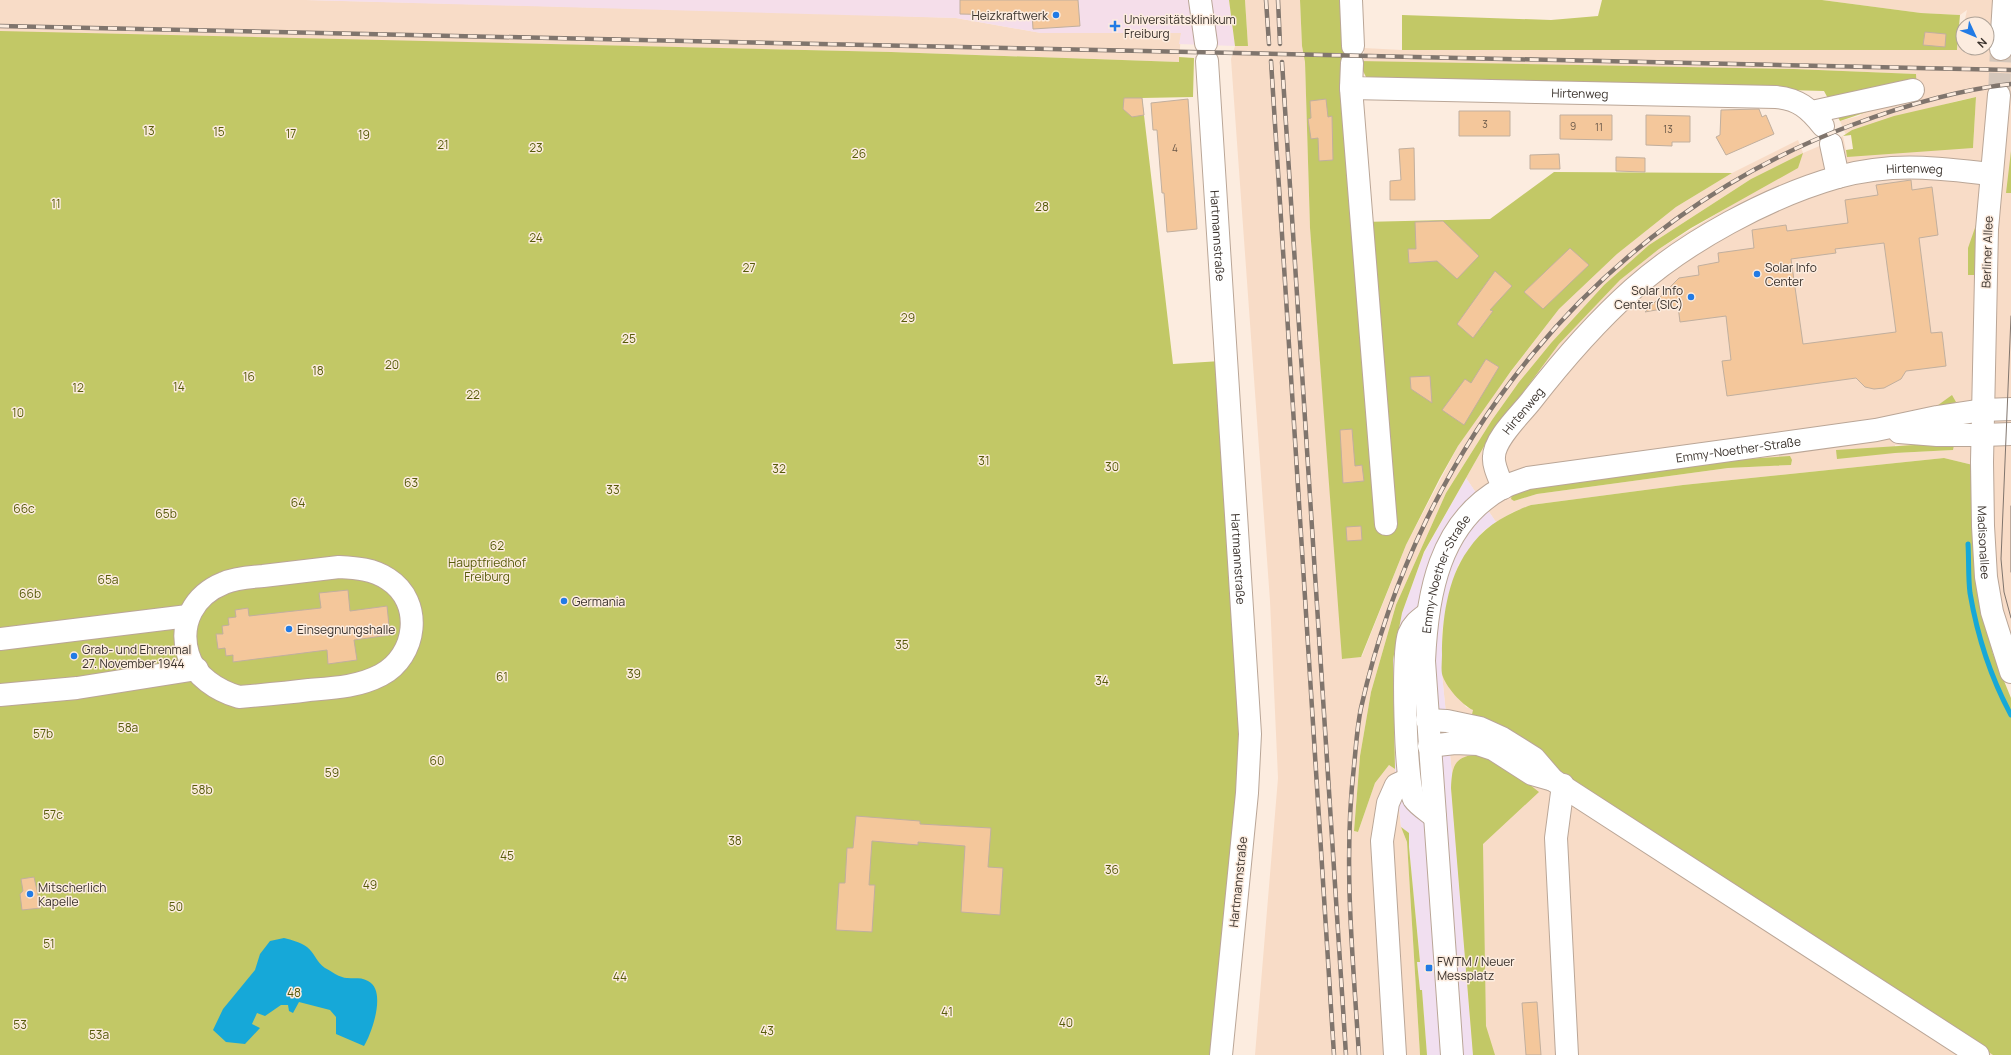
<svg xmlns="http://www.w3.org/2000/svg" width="2011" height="1055" font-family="Manrope,sans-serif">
	<rect width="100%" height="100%" fill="#fcecdf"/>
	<path fill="#f8dcc7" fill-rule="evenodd" d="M0 0H306L811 13 956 18 1041 33H1181L1179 62 891 52 0 32Z
		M1245 0H1300L1302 46 1305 62 1310 228 1343 659 1362 656 1406 545 1458 446 1483 408 1559 309 1617 254 1676 207 1732 173 1798 140 1803 153 1843 136 1846 150 1973 148 1976 97 1957 101 1852 130 1846 135 1840 121 1859 116 1916 74 1794 69 1364 62V48L1402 50H1957L1963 27V48H1987V24H1964L1967 10 1960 15 1921 13 1822 0H2011V644L2002 616 1973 465 1944 458 1683 485 1531 505 1513 512 1496 522 1466 478 1487 441 1559 344 1620 280 1659 249 1733 204 1803 153 1751 179 1649 245 1604 285 1551 343 1519 382 1492 420 1446 493 1396 605 1371 692 1360 756 1354 831 1358 832 1375 783 1389 765 1395 769 1401 827 1407 842 1420 1055H1255L1278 778 1270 601 1231 59 1235 46H1248ZM1895 445 1953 450 1895 453ZM1792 460 1791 465 1728 468 1537 494 1514 501 1512 494Z
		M1442 674 1466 707 1474 710 1633 820 1993 1055H1473L1451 788 1452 774Z"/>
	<path fill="#f1dff0" d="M1466 478 1496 522 1483 531 1458 565 1448 598 1442 632V674L1452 774 1451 788 1473 1055H1427L1422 991H1420L1417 962 1420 961 1409 847V833L1401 827 1395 769 1393 660 1402 613 1424 553Z"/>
	<path fill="#f5deea" d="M306 0H1229L1235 46 1179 44 1181 33H1041L956 18Z"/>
	<path fill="#c2c866" d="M1229 0H1245L1248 46H1235Z
		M1300 0H1346L1362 222 1490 219 1554 172 1732 173 1676 207 1617 254 1559 309 1511 371 1458 446 1440 478 1406 545 1361 657 1342 659 1310 228 1305 62 1302 46Z
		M1602 0H1822L1921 13 1960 15 1957 50H1402V15L1551 20 1598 16Z
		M0 31 891 52 1179 62V57L1194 58 1193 97 1142 98 1173 364 1221 361 1243 734 1213 1055H0Z
		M1358 61 1794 69 1916 74 1917 95 1840 121 1824 91 1367 79Z
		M1976 97 1973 148 1847 157 1846 150 1853 149 1851 135 1843 136 1852 130 1894 116Z
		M2011 151V193H2006Z
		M1803 153 1798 168 1691 228 1659 249 1620 280 1559 344 1487 441 1424 552 1402 613 1393 660 1395 769 1389 765 1375 783 1358 832 1354 831 1360 756 1371 692 1396 605 1446 493 1492 420 1519 382 1551 343 1604 285 1649 245 1751 179Z
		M1977 222 1975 275H1968V248Z
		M1952 395 1956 402 1950 405 1934 408Z
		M1946 443 1954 445 1953 450 1895 453 1837 459 1836 450Z
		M1790 456 1792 460 1791 465 1728 468 1537 494 1514 501 1511 499 1512 494 1532 487 1730 460Z
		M1944 458 1973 465 1984 616 1993 654 2011 698V1055H1993L1633 820 1471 719 1473 710C1462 705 1445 686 1442 674 1441 668 1442 661 1442 655 1442 621 1447 579 1468 550 1483 527 1506 514 1531 505L1683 485Z
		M1474 755C1500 759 1518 776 1539 792L1483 844 1486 1026 1495 1055H1473L1451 788C1452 769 1453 757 1474 755Z
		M1401 827 1409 833V847L1420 962H1417L1420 990H1422L1427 1055H1420L1407 842Z"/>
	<path fill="#16a8d8" d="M284 938C292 940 300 942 307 947 314 952 317 963 325 968 331 971 340 978 347 978 355 979 361 977 368 981 387 990 372 1033 364 1046L336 1034V1017L330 1010 299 1002 293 1013 289 1011 288 1005H281L265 1016 257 1013 252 1024 260 1028 245 1044 226 1042 213 1030 223 1009 255 970 260 954 270 941Z"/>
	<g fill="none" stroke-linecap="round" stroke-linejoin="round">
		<path stroke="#16a8d8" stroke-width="5" d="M1968 544C1969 560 1968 577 1970 593 1977 634 1991 678 2011 715"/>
	</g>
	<path fill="#f4c79b" stroke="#c1af9e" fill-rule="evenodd" d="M960 0H1078L1080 26 1033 29 1032 13 1004 15 960 14Z
		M1925 32 1946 34 1945 47 1923 45Z
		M1124 98H1142L1144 115 1132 117 1123 109Z
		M1188 99 1197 229 1167 232 1164 193H1162L1157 130H1153L1151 103Z
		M1326 99 1328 117 1332 116 1333 160 1319 161 1318 138 1311 139 1308 119 1311 118 1310 101Z
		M1759 109 1762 117 1766 115 1774 134 1726 155 1716 137 1720 135 1721 110Z
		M1459 111H1510V136H1459Z
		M1560 115H1612V140L1560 139Z
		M1646 115 1690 116V142H1672V146L1646 145Z
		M1414 148 1415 200H1390V181L1401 180 1399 149Z
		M1559 154 1560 169H1530V155Z
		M1616 157 1645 158V172L1616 171Z
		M1911 180 1912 190 1932 187 1938 235 1919 238 1931 333 1942 332 1946 366 1906 371 1901 379 1884 388 1874 389 1865 387 1856 378 1727 396 1722 361 1731 360 1726 316 1680 322 1678 306 1645 312 1679 278 1699 275 1698 266 1719 262 1718 253 1754 248 1752 230 1786 225 1787 231 1848 223 1845 200 1878 195 1876 185ZM1884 243 1896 332 1803 344 1791 259 1836 253 1835 249Z
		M1443 221 1479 256 1457 279 1437 261 1409 263 1408 249H1416L1415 222Z
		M1570 248 1589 265 1543 309 1524 292Z
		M1495 271 1512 286 1490 310 1493 311 1473 338 1457 324Z
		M1486 359 1499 367 1464 425 1442 410 1465 379 1471 383Z
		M1430 376 1432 403 1411 389 1410 377Z
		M1352 429 1355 466 1362 465 1364 481 1343 483 1340 430Z
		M1361 526 1362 540 1347 541 1346 527Z
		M348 590 350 611 387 606 390 635 354 640 357 660 328 664 327 650 233 662V655L226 656 225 648 218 649 216 634H223L222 626 229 625 228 618 236 617 235 610 248 608 249 616 321 608 319 593Z
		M856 816 920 821V824L991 828 988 867 1003 868 1000 915 961 912 965 846 918 842V845L872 841 869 885H875L872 932 836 930 839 883H845L847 848H853Z
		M34 877 41 908 22 910 20 894 23 891 21 879Z
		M1537 1002 1541 1055H1526L1522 1003Z"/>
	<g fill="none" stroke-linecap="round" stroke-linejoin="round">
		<path stroke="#d5c7bb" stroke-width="22" stroke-dasharray="22 11" stroke-linecap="butt" d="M1999 95 2001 49"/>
		<defs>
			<g id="minor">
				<path d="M1200 0 1206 43"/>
				<path d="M1351 0 1353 46"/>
				<path id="s1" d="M1207 61 1250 734 1247 793 1221 1055"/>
				<path id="s2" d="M1352 63 1351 88 1776 97C1798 99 1809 108 1823 126"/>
				<path d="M1351 88 1386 524"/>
				<path d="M1812 112 1913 90"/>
				<path d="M1831 144 1838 177"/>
				<path d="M1899 432 1937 435H1983"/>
				<path id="s3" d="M1503 488C1500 479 1493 466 1494 457 1494 439 1520 415 1531 401 1562 361 1595 323 1633 289 1687 241 1768 197 1838 177 1895 162 1935 168 1991 174"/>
				<path d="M339 567C357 568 373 569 388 579 424 602 417 656 381 675 358 687 334 688 309 690 286 693 263 695 239 697 218 691 194 676 188 654 179 623 194 595 224 583 235 578 251 577 263 576 288 573 313 570 339 567Z"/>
				<path d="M1427 614C1419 620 1413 624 1409 634 1402 654 1405 782 1414 799 1418 805 1429 812 1435 817"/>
				<path d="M0 639 188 616"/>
				<path d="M0 695 77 688 197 669"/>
				<path d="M1427 720 1447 721 1480 728 1502 738 1534 758 1553 780 1532 774 1493 749 1478 744 1455 743 1429 746"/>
				<path d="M1553 780 1978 1055"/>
				<path d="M1563 785 1556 838 1567 1055"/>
				<path d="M1395 1055 1382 841 1388 803 1396 785 1409 779"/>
				<path id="s4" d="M1452 1055 1424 661C1427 595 1439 523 1502 488 1510 484 1520 481 1528 478L1876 430 1937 417 1983 410"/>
			</g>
			<g id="major">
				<path d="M2001 49 2004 0"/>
				<path id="s5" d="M1999 95 1987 229 1982 462 1983 526 1986 577 1992 612 2011 672"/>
				<path d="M1983 410 2011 409"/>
				<path d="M1983 435 2011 434"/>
			</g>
		</defs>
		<use href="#minor" stroke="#baa697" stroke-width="24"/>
		<use href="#major" stroke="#baa697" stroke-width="24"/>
		<use href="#minor" stroke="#fff" stroke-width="22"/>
		<use href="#major" stroke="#fff" stroke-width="22"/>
		<path stroke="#80756d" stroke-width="1" d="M2011 316 2001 559 2004 592 2011 618
			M2011 506V572"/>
		<defs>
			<path id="rail" d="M1266 0 1269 44
				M1278 0 1280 44
				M0 26 2011 70
				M1271 61 1334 1055
				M1282 62 1346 1055
				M1359 1055C1353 959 1343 862 1354 766 1356 747 1357 727 1361 708 1420 445 1597 220 1852 125 1903 106 1957 90 2011 84"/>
		</defs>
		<use href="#rail" stroke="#80756d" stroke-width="4.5"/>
		<use href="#rail" stroke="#fcecdf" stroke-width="3" stroke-dasharray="9" stroke-linecap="butt"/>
	</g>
	<g fill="#227be5" stroke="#fcecdf" stroke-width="1.5">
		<circle cx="1056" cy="15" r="4"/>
		<path d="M1113 20h4v4h4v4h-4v4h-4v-4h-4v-4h4z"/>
		<circle cx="1757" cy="274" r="4"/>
		<circle cx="1691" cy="297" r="4"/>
		<circle cx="564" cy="601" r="4"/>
		<circle cx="289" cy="629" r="4"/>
		<circle cx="74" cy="656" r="4"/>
		<circle cx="30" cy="894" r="4"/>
		<rect x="1425" y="964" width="8" height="8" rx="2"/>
	</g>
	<g text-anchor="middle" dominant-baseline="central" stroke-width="3" stroke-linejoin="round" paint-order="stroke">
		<g font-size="10" fill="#685748">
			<text x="1485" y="124">3</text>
			<text x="1573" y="126">9</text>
			<text x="1599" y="127">11</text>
			<text x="1668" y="129">13</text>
			<text x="1175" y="148">4</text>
		</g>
		<g font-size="12" fill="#3a322c" stroke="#fcecdf" text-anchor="start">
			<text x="1048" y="15" text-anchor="end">Heizkraftwerk</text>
			<text x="1124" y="19">Universitätsklinikum<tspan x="1124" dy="14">Freiburg</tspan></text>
			<text x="1765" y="267">Solar Info<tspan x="1765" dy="14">Center</tspan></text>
			<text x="1683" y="290" text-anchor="end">Solar Info<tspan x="1683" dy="14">Center (SIC)</tspan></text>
			<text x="572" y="601">Germania</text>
			<text x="297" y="629">Einsegnungshalle</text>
			<text x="82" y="649">Grab- und Ehrenmal<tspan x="82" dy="14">27. November 1944</tspan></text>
			<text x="38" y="887">Mitscherlich<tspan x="38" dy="14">Kapelle</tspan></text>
			<text x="1437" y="961">FWTM / Neuer<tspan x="1437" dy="14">Messplatz</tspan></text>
		</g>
		<g font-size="12" fill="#3a322c" stroke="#fcecdf">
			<text stroke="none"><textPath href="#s2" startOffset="254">Hirtenweg</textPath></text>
			<text stroke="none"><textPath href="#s3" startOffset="565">Hirtenweg</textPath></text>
			<text stroke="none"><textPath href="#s1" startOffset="175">Hartmannstraße</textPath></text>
			<text transform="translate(1987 252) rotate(-88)">Berliner Allee</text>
			<text stroke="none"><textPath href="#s3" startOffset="88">Hirtenweg</textPath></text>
			<text stroke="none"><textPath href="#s4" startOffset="834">Emmy-Noether-Straße</textPath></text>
			<text stroke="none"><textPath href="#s5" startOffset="448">Madisonallee</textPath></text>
			<text stroke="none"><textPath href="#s1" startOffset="499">Hartmannstraße</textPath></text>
			<text stroke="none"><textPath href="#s4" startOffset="486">Emmy-Noether-Straße</textPath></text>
			<text transform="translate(1238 882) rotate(-84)">Hartmannstraße</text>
		</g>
		<g font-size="12" fill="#575a09" stroke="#fcecdf">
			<text x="149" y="130">13</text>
			<text x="219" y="131">15</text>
			<text x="291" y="133">17</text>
			<text x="364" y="134">19</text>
			<text x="443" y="144">21</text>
			<text x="536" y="147">23</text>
			<text x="859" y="153">26</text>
			<text x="56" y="203">11</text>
			<text x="1042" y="206">28</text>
			<text x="536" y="237">24</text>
			<text x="749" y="267">27</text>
			<text x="908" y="317">29</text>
			<text x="629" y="338">25</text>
			<text x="392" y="364">20</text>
			<text x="318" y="370">18</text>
			<text x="249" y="376">16</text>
			<text x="179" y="386">14</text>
			<text x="78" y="387">12</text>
			<text x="473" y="394">22</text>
			<text x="18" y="412">10</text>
			<text x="984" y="460">31</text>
			<text x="1112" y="466">30</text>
			<text x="779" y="468">32</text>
			<text x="411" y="482">63</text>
			<text x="613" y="489">33</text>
			<text x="298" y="502">64</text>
			<text x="24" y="508">66c</text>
			<text x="166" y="513">65b</text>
			<text x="497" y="545">62</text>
			<text x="487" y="562">Hauptfriedhof<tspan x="487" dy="14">Freiburg</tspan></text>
			<text x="108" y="579">65a</text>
			<text x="30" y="593">66b</text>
			<text x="902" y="644">35</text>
			<text x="634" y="673">39</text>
			<text x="502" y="676">61</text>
			<text x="1102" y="680">34</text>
			<text x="128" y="727">58a</text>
			<text x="43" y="733">57b</text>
			<text x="437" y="760">60</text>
			<text x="332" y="772">59</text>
			<text x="202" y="789">58b</text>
			<text x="53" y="814">57c</text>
			<text x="735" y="840">38</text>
			<text x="507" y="855">45</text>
			<text x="1112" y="869">36</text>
			<text x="370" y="884">49</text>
			<text x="176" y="906">50</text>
			<text x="49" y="943">51</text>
			<text x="620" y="976">44</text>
			<text x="294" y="992">48</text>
			<text x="947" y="1011">41</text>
			<text x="1066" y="1022">40</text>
			<text x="20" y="1024">53</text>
			<text x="767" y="1030">43</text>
			<text x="99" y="1034">53a</text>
		</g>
	</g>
	<g transform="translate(1975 36) rotate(134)"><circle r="19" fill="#fcecdf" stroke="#aea297"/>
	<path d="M0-3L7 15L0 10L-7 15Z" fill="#227be5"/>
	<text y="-6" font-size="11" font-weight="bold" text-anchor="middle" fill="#3a322c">N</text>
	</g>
</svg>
